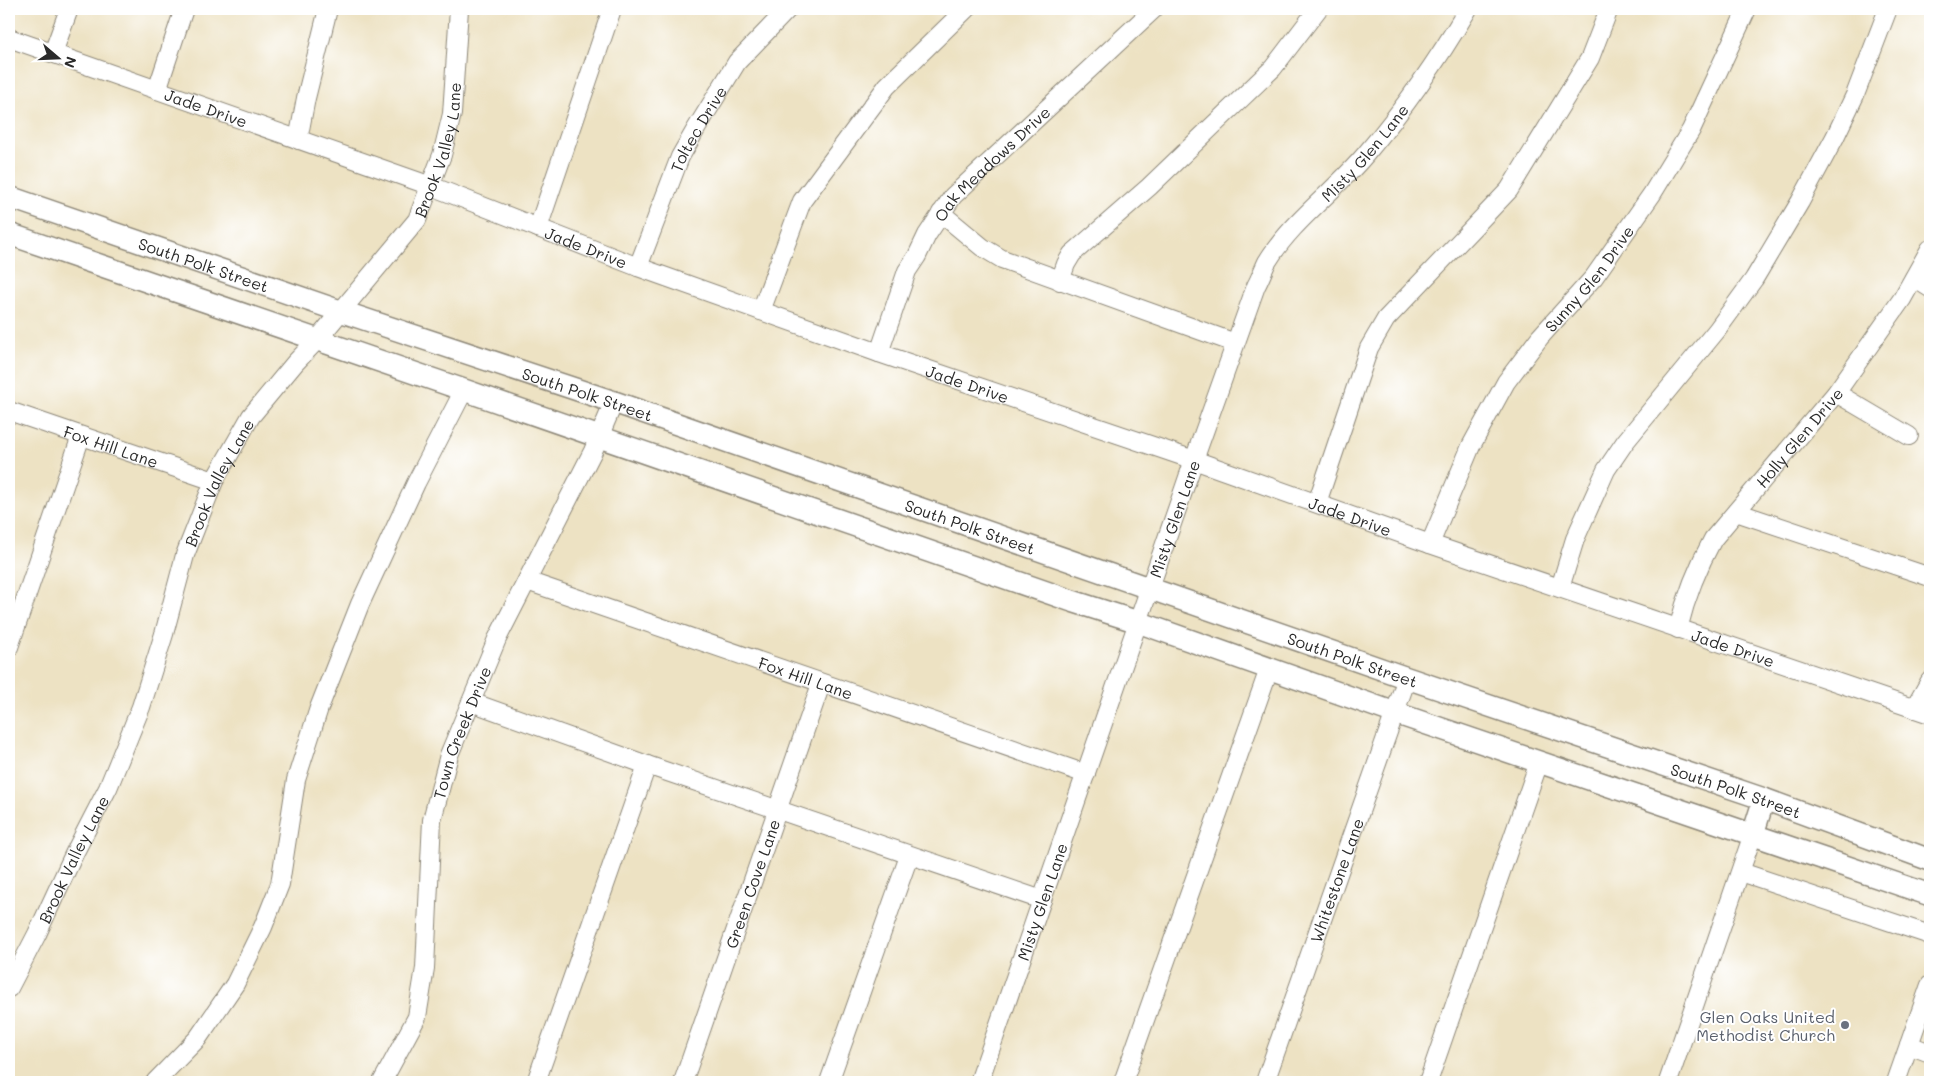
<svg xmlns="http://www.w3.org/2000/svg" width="1939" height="1091" font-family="Mali,sans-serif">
	<rect width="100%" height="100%" fill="#fff"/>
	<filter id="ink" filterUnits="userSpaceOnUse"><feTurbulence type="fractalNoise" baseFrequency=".02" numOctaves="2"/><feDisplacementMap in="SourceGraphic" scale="10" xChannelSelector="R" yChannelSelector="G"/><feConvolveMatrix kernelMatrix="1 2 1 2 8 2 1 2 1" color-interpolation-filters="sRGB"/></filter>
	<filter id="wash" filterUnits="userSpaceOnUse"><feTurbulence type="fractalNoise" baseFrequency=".0096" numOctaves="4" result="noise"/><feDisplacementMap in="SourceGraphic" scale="20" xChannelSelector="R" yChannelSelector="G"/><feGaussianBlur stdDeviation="1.12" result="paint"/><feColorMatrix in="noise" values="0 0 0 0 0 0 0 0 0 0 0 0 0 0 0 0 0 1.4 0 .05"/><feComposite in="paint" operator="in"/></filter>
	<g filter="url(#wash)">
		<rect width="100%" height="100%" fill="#ede2c3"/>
	</g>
	<g filter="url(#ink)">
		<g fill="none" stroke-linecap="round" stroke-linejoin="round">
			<defs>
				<g id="minor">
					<path id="s1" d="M9 38 431 186 638 267 879 353 1194 460 1430 544 1930 714"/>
					<path d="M53 53 69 9"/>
					<path d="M157 90 184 9"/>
					<path d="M298 140 306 98 328 9"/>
					<path d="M941 213 982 247 1002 259 1235 343"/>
					<path d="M538 228 612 9"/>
					<path id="s2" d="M638 267 680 157 696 129 737 62 788 9"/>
					<path d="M1914 278 1930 288"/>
					<path d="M1060 281 1066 264 1072 254 1149 187 1273 68 1318 9"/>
					<path d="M761 311 802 201 887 86 966 9"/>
					<path id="s3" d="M879 353 907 271 917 256 927 235 953 196 1154 9"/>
					<path d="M1836 393 1909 436"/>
					<path id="s4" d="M9 411 214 481"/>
					<path d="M1317 503 1369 348 1386 319 1509 190 1590 58 1609 9"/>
					<path d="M1736 512 1930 577"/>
					<path id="s5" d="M1430 544 1471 446 1506 382 1540 337 1594 277 1652 194 1691 130 1747 9"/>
					<path id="s6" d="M527 581 1086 774"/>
					<path d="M1560 588 1575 539 1606 470 1625 442 1717 330 1754 279 1800 202 1835 137 1855 95 1888 9"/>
					<path id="s7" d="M1678 629C1686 597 1697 568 1713 539L1836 393 1902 299 1930 249"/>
					<path d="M9 647 81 436"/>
					<path d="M471 702 647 765 1042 900"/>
					<path d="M1914 709 1930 681"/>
					<path d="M1741 872 1930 935"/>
					<path id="s8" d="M9 988 37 934 75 852 108 788 141 707 164 634 185 555 214 481 251 416 295 363 317 340 417 220 442 155 452 114 459 9"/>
					<path d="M1909 1045 1930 1053"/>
					<path d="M155 1082 198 1038 235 984 263 927 280 884 296 780 319 708 360 604 416 483 464 390"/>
					<path id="s9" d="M382 1082 417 1017 425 968 432 820 449 755 497 639 593 451 614 402"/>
					<path d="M536 1082 647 765"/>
					<path id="s10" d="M683 1082 821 684"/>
					<path d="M829 1082 909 856"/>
					<path id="s11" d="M979 1082 1194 460 1256 286C1260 279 1263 270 1267 262 1292 221 1334 192 1365 155 1403 110 1438 60 1468 9"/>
					<path d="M1123 1082 1269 669"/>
					<path id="s12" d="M1265 1082 1407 678"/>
					<path d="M1428 1082 1539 762"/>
					<path d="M1668 1082 1753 834"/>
					<path d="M1896 1082 1930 985"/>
				</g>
				<g id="major">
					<path id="s13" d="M9 197 340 311 614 402 1407 678 1764 799 1930 860"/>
					<path d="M9 234 464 390 1072 601 1138 622 1395 713 1930 895"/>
					<path d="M1753 834 1764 799"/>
				</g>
			</defs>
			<use href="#minor" stroke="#8c8677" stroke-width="20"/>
			<use href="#major" stroke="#8c8677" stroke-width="24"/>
			<use href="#minor" stroke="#fff" stroke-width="18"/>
			<use href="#major" stroke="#fff" stroke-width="21"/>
		</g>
	</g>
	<circle fill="#6b7280" stroke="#fff" stroke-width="2" cx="1845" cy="1025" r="5"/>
	<g text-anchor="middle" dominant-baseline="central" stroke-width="4" stroke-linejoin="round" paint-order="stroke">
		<g font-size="16" fill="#2b2b2b" stroke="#fff">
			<text stroke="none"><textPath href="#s1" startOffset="209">Jade Drive</textPath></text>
			<text stroke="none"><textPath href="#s2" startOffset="151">Toltec Drive</textPath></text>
			<text stroke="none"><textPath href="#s8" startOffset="954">Brook Valley Lane</textPath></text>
			<text stroke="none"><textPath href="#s11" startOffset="1016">Misty Glen Lane</textPath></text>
			<text stroke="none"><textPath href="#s3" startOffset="225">Oak Meadows Drive</textPath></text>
			<text stroke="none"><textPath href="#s1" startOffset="614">Jade Drive</textPath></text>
			<text stroke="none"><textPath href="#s13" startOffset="206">South Polk Street</textPath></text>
			<text stroke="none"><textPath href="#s5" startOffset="312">Sunny Glen Drive</textPath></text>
			<text stroke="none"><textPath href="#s1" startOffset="1019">Jade Drive</textPath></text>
			<text stroke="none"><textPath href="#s13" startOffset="611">South Polk Street</textPath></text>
			<text stroke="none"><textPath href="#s7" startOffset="230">Holly Glen Drive</textPath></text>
			<text stroke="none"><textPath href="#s4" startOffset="108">Fox Hill Lane</textPath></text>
			<text stroke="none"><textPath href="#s8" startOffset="549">Brook Valley Lane</textPath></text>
			<text stroke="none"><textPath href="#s1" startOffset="1424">Jade Drive</textPath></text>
			<text stroke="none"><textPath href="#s11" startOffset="596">Misty Glen Lane</textPath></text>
			<text stroke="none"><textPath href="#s13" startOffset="1016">South Polk Street</textPath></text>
			<text stroke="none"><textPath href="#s1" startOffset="1829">Jade Drive</textPath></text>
			<text stroke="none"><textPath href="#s13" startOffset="1421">South Polk Street</textPath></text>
			<text stroke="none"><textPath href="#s6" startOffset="295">Fox Hill Lane</textPath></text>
			<text stroke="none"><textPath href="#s9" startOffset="364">Town Creek Drive</textPath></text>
			<text stroke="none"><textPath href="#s13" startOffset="1826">South Polk Street</textPath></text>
			<text stroke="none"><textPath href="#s8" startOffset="144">Brook Valley Lane</textPath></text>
			<text stroke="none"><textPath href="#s12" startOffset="214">Whitestone Lane</textPath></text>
			<text stroke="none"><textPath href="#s10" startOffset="210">Green Cove Lane</textPath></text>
			<text stroke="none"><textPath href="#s11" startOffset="191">Misty Glen Lane</textPath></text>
		</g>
		<g font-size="16" fill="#5b616d" stroke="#fff" text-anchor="end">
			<text x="1835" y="1016">Glen Oaks United<tspan x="1835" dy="18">Methodist Church</tspan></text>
		</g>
	</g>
	<rect width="1939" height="1091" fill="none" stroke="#fff" stroke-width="30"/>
	<g transform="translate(58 58) rotate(109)" stroke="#ffffff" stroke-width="4" paint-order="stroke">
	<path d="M0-4L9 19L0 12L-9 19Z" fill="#2b2b2b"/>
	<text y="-8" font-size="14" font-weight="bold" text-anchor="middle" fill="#2b2b2b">N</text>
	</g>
</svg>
